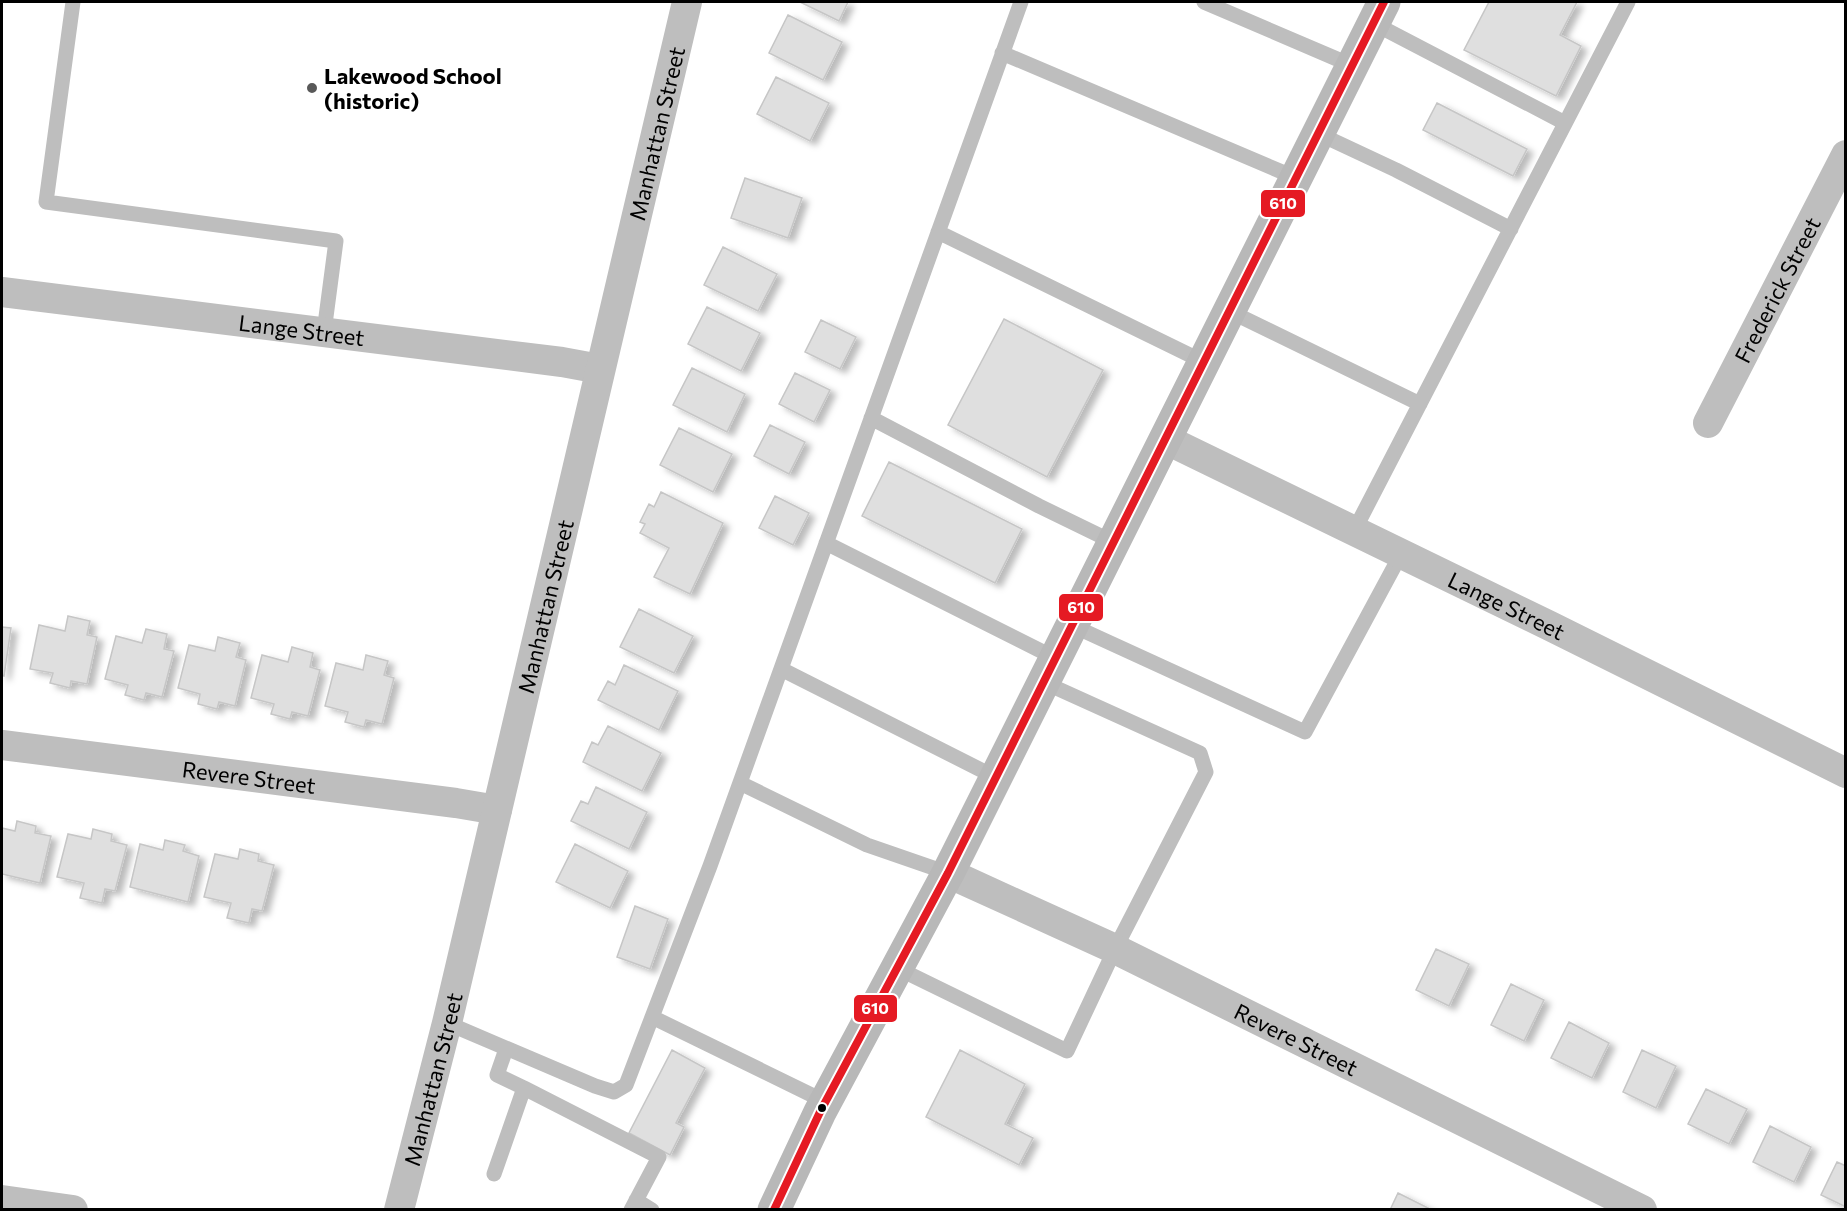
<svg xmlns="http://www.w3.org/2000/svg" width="1847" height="1211" font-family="Commissioner,sans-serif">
	<defs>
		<filter id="shadow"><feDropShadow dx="6" dy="4" stdDeviation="3" flood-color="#0004"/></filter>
	</defs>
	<rect width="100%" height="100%" fill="#fff"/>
	<path fill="#dfdfdf" stroke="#c6c6c6" stroke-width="1.5" filter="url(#shadow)" d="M800 2H848L839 21Z
		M1489 2H1577L1560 35 1581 46 1556 96 1464 50Z
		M788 15 842 42 823 80 769 53Z
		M776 77 829 103 810 141 757 114Z
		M1437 103 1527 149 1513 176 1423 130Z
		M745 178 802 198 788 238 731 218Z
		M723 247 777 274 758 311 704 285Z
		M707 307 760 333 741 371 688 344Z
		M1004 319 1103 370 1047 477 948 425Z
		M821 320 856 337 840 369 805 352Z
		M692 368 745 394 727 432 673 405Z
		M795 373 830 390 814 422 779 404Z
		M770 425 805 442 789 474 754 456Z
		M679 428 732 454 713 492 660 465Z
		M889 462 1022 529 995 583 862 516Z
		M661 492 723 523 690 594 654 577 669 548 640 533 645 524 640 522 649 504 654 507Z
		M775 496 809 513 793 545 759 528Z
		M639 609 693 636 674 673 620 647Z
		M68 616 90 621 87 635 97 637 87 684 71 681 70 688 50 683 53 673 30 669 39 625 65 631Z
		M2 627 11 628 4 676 2 675Z
		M146 629 167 634 164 649 174 651 162 697 146 693 144 700 125 695 128 685 105 679 116 636 142 643Z
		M218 637 240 643 236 657 246 660 235 706 219 702 217 709 198 704 200 694 178 688 189 645 215 651Z
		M292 647 313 653 310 667 320 670 308 716 292 712 290 719 271 714 274 704 251 698 262 655 288 662Z
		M366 655 388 661 384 675 394 678 382 724 366 720 364 727 345 722 348 712 325 706 336 663 363 670Z
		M624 665 678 691 659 730 598 700 608 681 615 685Z
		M608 726 661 753 642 791 583 762 592 742 598 745Z
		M596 787 647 812 629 849 571 821 581 801 588 804Z
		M17 821 36 826 35 833 51 836 40 883 2 874V828L15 831Z
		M93 829 112 834 111 841 127 845 115 891 105 889 102 903 80 898 84 883 57 877 68 834 91 839Z
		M165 840 185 845 183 851 199 856 188 902 130 887 140 844 163 850Z
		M575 844 628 871 610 908 556 882Z
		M240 849 259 854 258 861 274 865 262 911 252 909 249 923 227 918 231 903 204 897 215 854 238 859Z
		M635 906 668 919 650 969 617 957Z
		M1436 949 1469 964 1449 1006 1416 990Z
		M1511 984 1544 1000 1524 1041 1491 1025Z
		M1569 1022 1609 1043 1592 1078 1551 1058Z
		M672 1050 705 1068 676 1123 684 1127 670 1155 629 1133Z
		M960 1050 1025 1084 1005 1124 1033 1138 1019 1165 926 1117Z
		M1642 1050 1676 1066 1656 1108 1623 1092Z
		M1706 1089 1747 1109 1729 1144 1688 1124Z
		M1770 1126 1811 1147 1794 1182 1753 1162Z
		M1837 1162 1846 1166V1207L1821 1195Z
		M1398 1193 1432 1210H1390Z"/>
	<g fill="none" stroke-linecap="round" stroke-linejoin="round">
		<path stroke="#bebebe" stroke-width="15" d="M73 2 46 202 336 241 324 332
			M1204 2 1351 65
			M1373 23 1565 123
			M1002 53 1294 177
			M1317 133 1396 170 1511 229
			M938 232 1204 362
			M1229 311 1420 404
			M871 418 1039 506 1113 542
			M1354 531 1628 2
			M826 543 1055 658
			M1071 625 1305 732 1401 554
			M781 669 995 777
			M740 783 867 845 948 873
			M897 968 1067 1051 1115 949 1206 772 1200 753 1043 682
			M652 1017 826 1102
			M447 1023 595 1086 614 1092 626 1085 710 866 1021 2
			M524 1088 659 1157 631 1210
			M494 1174 524 1088 497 1075 506 1049
			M636 1200 652 1210"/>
		<g stroke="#bebebe" stroke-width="30">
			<path id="s1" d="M2 292 562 362 600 369"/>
			<path id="s2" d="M1708 423 1846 155"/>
			<path id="s3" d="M1165 439 1550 626 1846 773"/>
			<path id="s4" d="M2 745 456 803 497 810"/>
			<path id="s5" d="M948 873 1115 949 1642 1210"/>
			<path d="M2 1200 73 1210"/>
			<path id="s6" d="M399 1210 447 1023 687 2"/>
		</g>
		<path stroke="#b8b8b8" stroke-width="33" d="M774 1210 820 1112 948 873 1384 2"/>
		<defs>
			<path id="bus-1" d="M774 1210 820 1112 948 873 1384 2"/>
		</defs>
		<use href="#bus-1" stroke="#fff" stroke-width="12"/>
		<use href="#bus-1" stroke="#e51a23" stroke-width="8"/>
	</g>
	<circle fill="#595959" stroke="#fff" stroke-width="2" cx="312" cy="88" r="6"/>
	<circle fill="#000" stroke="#fff" stroke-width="2" cx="822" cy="1108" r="5"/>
	<g text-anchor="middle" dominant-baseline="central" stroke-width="6" stroke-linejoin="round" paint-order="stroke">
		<g font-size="22" font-weight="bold" fill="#000" stroke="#fff" text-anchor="start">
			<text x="324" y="75">Lakewood School<tspan x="324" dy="25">(historic)</tspan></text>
		</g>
		<g font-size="22" fill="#000" stroke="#fff">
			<text stroke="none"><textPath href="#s6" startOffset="1107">Manhattan Street</textPath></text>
			<text stroke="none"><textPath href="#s2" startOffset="150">Frederick Street</textPath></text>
			<text stroke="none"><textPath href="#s1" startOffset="302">Lange Street</textPath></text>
			<text stroke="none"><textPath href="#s3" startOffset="380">Lange Street</textPath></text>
			<text stroke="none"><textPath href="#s6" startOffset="621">Manhattan Street</textPath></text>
			<text stroke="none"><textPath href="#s4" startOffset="249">Revere Street</textPath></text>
			<text stroke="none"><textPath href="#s5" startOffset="386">Revere Street</textPath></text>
			<text stroke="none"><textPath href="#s6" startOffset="135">Manhattan Street</textPath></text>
		</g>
	</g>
	<g stroke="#fff" stroke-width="2">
		<rect x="1260" y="189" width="46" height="29" rx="6" fill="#e51a23"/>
		<rect x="1058" y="593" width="46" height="29" rx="6" fill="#e51a23"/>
		<rect x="853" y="994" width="45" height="29" rx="6" fill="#e51a23"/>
	</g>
	<g font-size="16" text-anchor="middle" font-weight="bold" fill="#fff">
		<text x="1283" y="209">610</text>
		<text x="1081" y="613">610</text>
		<text x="875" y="1014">610</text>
	</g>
	<rect width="1847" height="1211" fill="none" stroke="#000000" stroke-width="6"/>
</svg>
